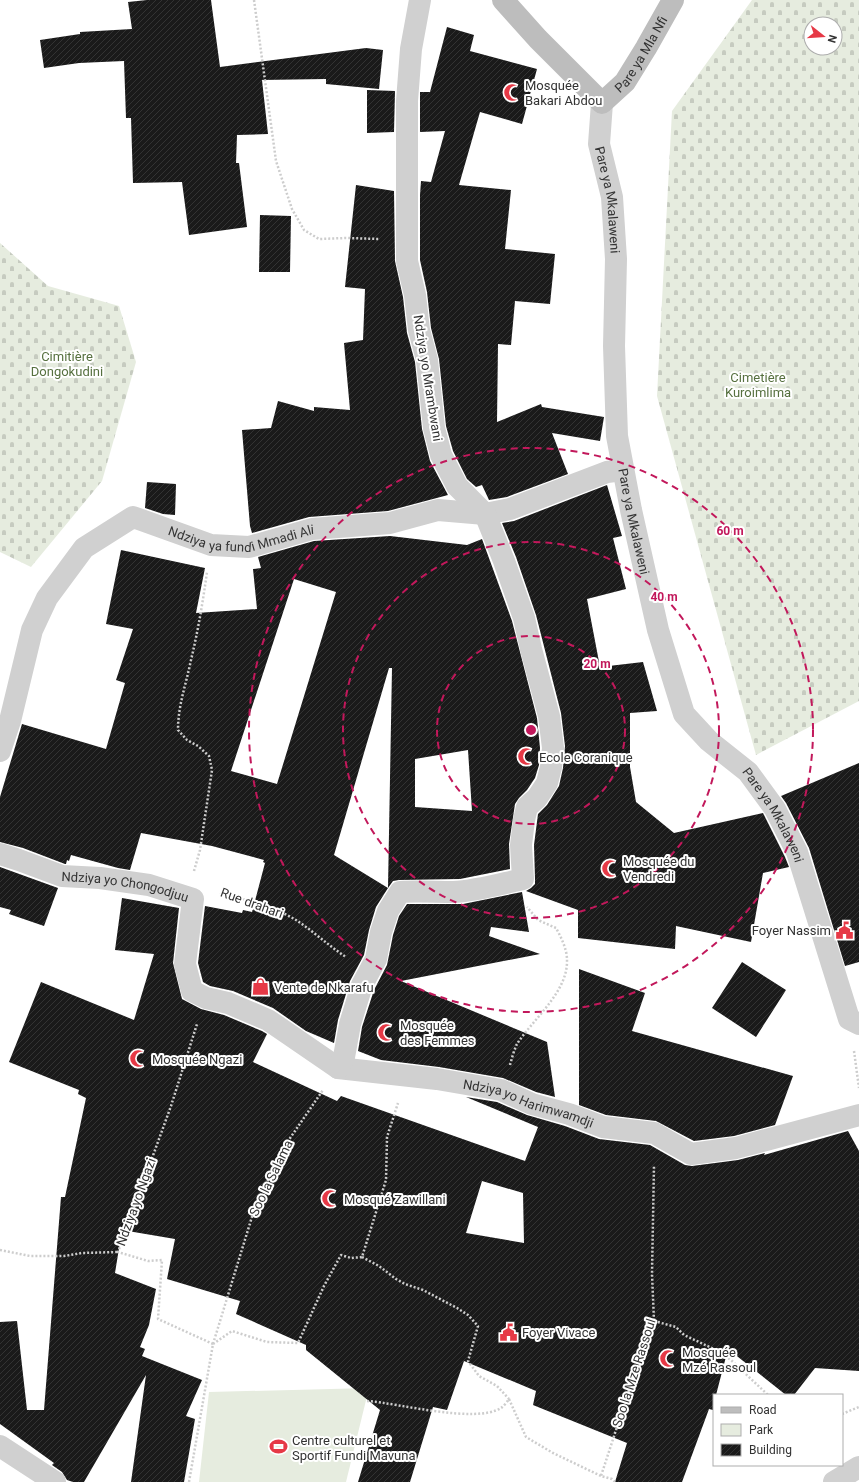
<svg xmlns="http://www.w3.org/2000/svg" width="859" height="1482" font-family="Roboto,sans-serif">
	<defs>
		<pattern id="cemetery-stones" width="16" height="16" patternUnits="userSpaceOnUse"><rect width="16" height="16" fill="#e6ecdf"/><path d="M2 7V4a2 2 0 0 1 4 0v3zM10 15v-3a2 2 0 0 1 4 0v3z" fill="#c6cbc0"/></pattern>
		<pattern id="building-hatch" width="6" height="6" patternUnits="userSpaceOnUse"><rect width="6" height="6" fill="#1a1a1a"/><path d="M-1 1l2-2M0 6l6-6M5 7l2-2" fill="none" stroke="#333"/></pattern>
	</defs>
	<rect width="100%" height="100%" fill="#fff"/>
	<path fill="#e6ecdf" d="M369 1388 346 1482H199L209 1392Z"/>
	<path fill="url(#cemetery-stones)" fill-rule="evenodd" d="M752 0H859V701L756 755 657 396 672 111ZM811 24H835V48H811Z
		M0 243 48 286 119 306 136 362 102 481 31 567 0 552Z"/>
	<path fill="url(#building-hatch)" fill-rule="evenodd" d="M147 0H211L220 67 366 48 383 50 379 89 326 84V79L262 80 268 134 237 135 236 163H239L247 227 189 235 182 182 133 183 131 118H126L124 61 79 63 44 68 40 40 80 34V32L132 29 128 2Z
		M447 27 474 35 470 51 537 69 522 124 480 112 459 185 511 190 505 249 555 254 550 304 515 301 511 345 498 344 497 422 541 404 542 407 604 417 600 441 552 433 568 474 507 497 489 500 482 485 476 487 467 479 453 451 446 426 439 359 431 328 427 292 420 260V195L421 181 431 182 445 131 420 132V92H430Z
		M367 90 395 91 394 132 367 133Z
		M356 185 394 191 395 261 403 297 407 333 415 362 422 429 430 461 448 495 388 511 309 517 252 533 250 526 242 430 271 428 278 401 314 411V407L350 410 344 343 363 340 365 289 345 287Z
		M260 215 291 216 290 272H259Z
		M147 482 176 484 175 515 163 514 145 508Z
		M607 485 622 536 613 538 626 589 587 599 600 667 643 662 657 711 630 713V767L636 802 674 833 763 813 785 857 789 867 763 873 751 942 676 926 675 949 578 938V910L526 891 531 888 535 884V879L534 845 538 814 547 805 559 786 563 768 565 746 561 713 536 615 516 557 502 523 514 521Z
		M390 536 467 545 482 539 512 621 537 718 540 748 539 765 535 778 527 790 519 798 515 804 509 844 510 869 460 879 399 880 393 881 388 888 392 668H389L334 855 388 888 376 907 369 930 364 955 350 981 338 1020 334 1043 306 1031 273 1008 233 991 210 986 203 982 198 963 205 906 242 913 243 910 252 912 265 863 263 862 264 860 212 846 141 833 130 870 118 868 71 855 69 861 67 860 66 864H65L23 848 0 842V797L22 724 106 749 125 683 116 680 133 629 106 624 121 550 205 568 196 613 257 609 253 569 261 568 258 557 314 541ZM294 579 336 592 277 784 231 771ZM468 750 472 811 415 807V759Z
		M859 763V962L845 966 809 848 786 803 781 796Z
		M0 867 58 888 44 926 9 914 11 910 0 907Z
		M522 892 529 932 491 927 489 936 540 954 401 981 547 1042 555 1097 536 1092 503 1078 439 1067 381 1060 358 1051 362 1027 374 990 387 965 393 935 399 916 407 904H463Z
		M122 898 179 908 173 963 182 999 201 1009 224 1015 262 1031 267 1034 253 1062 337 1101 341 1096 525 1161 538 1127 466 1097 497 1102 527 1115 565 1126 599 1139 650 1145 685 1165 692 1166 738 1160 765 1153 764 1155 848 1131 859 1151V1371L815 1368 794 1395H786L728 1349 716 1395H714L713 1410 709 1409 682 1482H615L627 1443 533 1405 536 1391 464 1361 447 1410 433 1407 410 1482H358L380 1410 306 1350V1345L236 1314 240 1301 167 1279 175 1239 122 1230 115 1273 156 1289 149 1325 140 1347 145 1349 142 1356 202 1380 186 1416 195 1419 184 1482H131L146 1375 84 1482H73L67 1480 62 1472 52 1465 54 1463 0 1424V1322L17 1321 27 1410H44L61 1197H65L86 1098 78 1094 79 1090 9 1062 41 982 134 1020 154 954 115 950ZM482 1181 523 1193 524 1243 466 1233Z
		M742 962 786 990 756 1037 712 1008Z
		M579 969 645 993 632 1031 793 1076 775 1125 734 1136 694 1141 656 1121 606 1115 579 1105Z"/>
	<g fill="none" stroke-linecap="round" stroke-linejoin="round">
		<path stroke="#cdcdcd" stroke-width="2.5" stroke-dasharray="2 2" stroke-linecap="butt" d="M254 0 276 161 292 209 304 230 319 239 346 238 380 239
			M194 871 200 850 212 770 209 756 198 746 187 740 178 730C178 705 186 685 191 660 198 631 203 601 207 572
			M220 893 224 895C249 900 274 907 296 920 313 931 329 946 346 957
			M854 1051 859 1088
			M510 1065C512 1058 514 1050 517 1044 533 1019 568 992 567 960 567 949 561 937 556 928L538 920 527 907
			M0 1250 30 1256H64L82 1253 118 1252
			M362 1257 379 1266 396 1279 405 1284 423 1290 457 1308 468 1315 478 1326 468 1361 479 1376 497 1386 509 1399
			M654 1321 676 1327 684 1335 716 1350 731 1360 768 1395
			M213 1344 232 1331 267 1342 298 1343 324 1286 341 1255 351 1258 362 1257 386 1180 387 1137 398 1103
			M213 1344 255 1207 284 1147 323 1090
			M367 1401C398 1403 475 1424 501 1408 504 1406 507 1402 509 1399L526 1437 553 1453 601 1476
			M842 1414 859 1407
			M189 1482 213 1344 158 1319 162 1260 148 1261 118 1252 171 1106 197 1024
			M615 1482 612 1479 601 1476 633 1378 640 1365 654 1321 652 1274 654 1165"/>
		<g stroke="#d0d0d0" stroke-width="22">
			<path id="s1" d="M602 103 599 144 612 197 616 259 614 346 617 436 631 510 658 630 684 714 709 741 748 772 775 809 797 852 849 1019 859 1024"/>
			<path id="s2" d="M0 751 10 721 32 630 47 598 84 548 133 517 211 545 249 547 312 529 390 523 438 510 485 514 510 509 607 472 623 470"/>
			<path id="s3" d="M0 854 19 860 62 876 100 878 149 885 193 899 185 964 192 991 206 998 228 1003 268 1020 338 1068 437 1079 501 1090 532 1104 569 1114 603 1127 654 1133 691 1154 736 1148 859 1115"/>
			<path d="M338 1068 344 1057 350 1024 362 985 376 959 381 932 388 911 400 892C418 891 435 892 453 892 476 891 500 884 523 879L521 845 524 820 527 807 537 798 547 783 551 767 553 748 549 716 531 649 524 618 504 561 485 514 457 486 441 455 434 428 427 360 419 330 415 295 407 261V101L411 49 420 0"/>
			<path d="M0 1446 55 1482"/>
			<path d="M834 1482 859 1467"/>
		</g>
		<path stroke="#bdbdbd" stroke-width="22" id="s4" d="M503 0 538 39 602 103 625 82 646 48 673 0"/>
	</g>
	<g fill="none" stroke="#c2185b" stroke-width="2" stroke-dasharray="7 5">
		<circle cx="531" cy="730" r="94"/>
		<circle cx="531" cy="730" r="188"/>
		<circle cx="531" cy="730" r="282"/>
	</g>
	<defs>
		<symbol id="mosque-bare" viewBox="-9 -9 18 18"><path d="M3.5-4.9A6 6 0 1 0 3.5 4.9A5 5 0 1 1 3.5-4.9Z" fill="#e63946" stroke="#fff" stroke-width="2.5" paint-order="stroke"/></symbol>
		<symbol id="civic-bare" viewBox="-9 -9 18 18"><path d="M-.6-6.5H3V-4.5H.6V-3L4-1V1h2V6H-6V1h2V-1L-.6-3ZM-1.2 2.5V6h2.4V2.5Z" fill="#e63946" stroke="#fff" stroke-width="2.5" paint-order="stroke"/></symbol>
		<symbol id="shop-bare" viewBox="-9 -9 18 18"><path d="M-5-2.5h2.3a2.7 3.5 0 0 1 5.4 0H5L5.5 6h-11ZM-1.5-2.5h3a1.5 2.3 0 0 0-3 0Z" fill="#e63946" stroke="#fff" stroke-width="2.5" paint-order="stroke"/></symbol>
		<symbol id="stadium-bare" viewBox="-9 -9 18 18"><path d="M0-5a6.5 5 0 1 0 0 10a6.5 5 0 1 0 0-10ZM-3.5-1.8h7v3.6h-7Z" fill="#e63946" stroke="#fff" stroke-width="2.5" paint-order="stroke"/></symbol>
	</defs>
	<g fill-rule="evenodd">
		<use href="#mosque-bare" x="500" y="80" width="25" height="25"/>
		<use href="#mosque-bare" x="514" y="744" width="25" height="25"/>
		<use href="#mosque-bare" x="598" y="856" width="25" height="25"/>
		<use href="#civic-bare" x="832" y="918" width="25" height="25"/>
		<use href="#shop-bare" x="248" y="974" width="25" height="25"/>
		<use href="#mosque-bare" x="374" y="1020" width="25" height="25"/>
		<use href="#mosque-bare" x="126" y="1046" width="25" height="25"/>
		<use href="#mosque-bare" x="318" y="1186" width="25" height="25"/>
		<use href="#civic-bare" x="496" y="1320" width="25" height="25"/>
		<use href="#mosque-bare" x="656" y="1346" width="25" height="25"/>
		<use href="#stadium-bare" x="266" y="1434" width="25" height="25"/>
	</g>
	<g text-anchor="middle" dominant-baseline="central" stroke-width="4" stroke-linejoin="round" paint-order="stroke">
		<g font-size="13" fill="#333" stroke="#fff">
			<text stroke="none"><textPath href="#s4" startOffset="206">Pare ya Mla Nfi</textPath></text>
			<text stroke="none"><textPath href="#s1" startOffset="98">Pare ya Mkalaweni</textPath></text>
			<text transform="translate(428 378) rotate(81)">Ndziya yo Mrambwani</text>
			<text stroke="none"><textPath href="#s1" startOffset="422">Pare ya Mkalaweni</textPath></text>
			<text stroke="none"><textPath href="#s2" startOffset="394">Ndziya ya fundi Mmadi Ali</textPath></text>
			<text stroke="none"><textPath href="#s1" startOffset="758">Pare ya Mkalaweni</textPath></text>
			<text stroke="none"><textPath href="#s3" startOffset="130">Ndziya yo Chongodjuu</textPath></text>
			<text transform="translate(252 903) rotate(20)">Rue drahari</text>
			<text stroke="none"><textPath href="#s3" startOffset="654">Ndziya yo Harimwamdji</textPath></text>
			<text transform="translate(271 1178) rotate(-64)">Soo la Salama</text>
			<text transform="translate(136 1202) rotate(-70)">Ndziya yo Ngazi</text>
			<text transform="translate(634 1373) rotate(-72)">Soo la Mze Rassoul</text>
		</g>
		<g font-size="13" fill="#333" stroke="#fff" text-anchor="start">
			<text x="525" y="85">Mosquée<tspan x="525" dy="15">Bakari Abdou</tspan></text>
			<text x="539" y="757">Ecole Coranique</text>
			<text x="623" y="861">Mosquée du<tspan x="623" dy="15">Vendredi</tspan></text>
			<text x="831" y="930" text-anchor="end">Foyer Nassim</text>
			<text x="274" y="987">Vente de Nkarafu</text>
			<text x="400" y="1025">Mosquée<tspan x="400" dy="15">des Femmes</tspan></text>
			<text x="152" y="1059">Mosquée Ngazi</text>
			<text x="344" y="1199">Mosqué Zawillani</text>
			<text x="522" y="1332">Foyer Vivace</text>
			<text x="682" y="1352">Mosquée<tspan x="682" dy="15">Mzé Rassoul</tspan></text>
			<text x="292" y="1440">Centre culturel et<tspan x="292" dy="15">Sportif Fundi Mavuna</tspan></text>
		</g>
		<g font-size="13" fill="#56703f" stroke="#fff">
			<text x="67" y="356">Cimitière<tspan x="67" dy="15">Dongokudini</tspan></text>
			<text x="758" y="377">Cimetière<tspan x="758" dy="15">Kuroimlima</tspan></text>
		</g>
	</g>
	<circle cx="531" cy="730" r="6" fill="#c2185b" stroke="#fff" stroke-width="2"/>
	<g font-size="12" text-anchor="middle" font-weight="bold" fill="#c2185b" stroke="#fff" stroke-width="4" stroke-linejoin="round" paint-order="stroke">
		<text x="730" y="535">60 m</text>
		<text x="664" y="601">40 m</text>
		<text x="597" y="668">20 m</text>
	</g>
	<rect x="713" y="1394" width="130" height="72" fill="#ffffff" stroke="#adadad"/>
	<rect x="721" y="1407" width="20" height="6" fill="#bdbdbd" stroke="#adadad"/>
	<text x="749" y="1414" font-size="12" fill="#333333">Road</text>
	<rect x="721" y="1424" width="20" height="12" fill="#e6ecdf" stroke="#adadad"/>
	<text x="749" y="1434" font-size="12" fill="#333333">Park</text>
	<rect x="721" y="1444" width="20" height="12" fill="url(#building-hatch)" stroke="#adadad"/>
	<text x="749" y="1454" font-size="12" fill="#333333">Building</text>
	<g transform="translate(823 36) rotate(107)"><circle r="19" fill="#ffffff" stroke="#adadad"/>
	<path d="M0-3L7 15L0 10L-7 15Z" fill="#e63946"/>
	<text y="-6" font-size="11" font-weight="bold" text-anchor="middle" fill="#333333">N</text>
	</g>
</svg>
